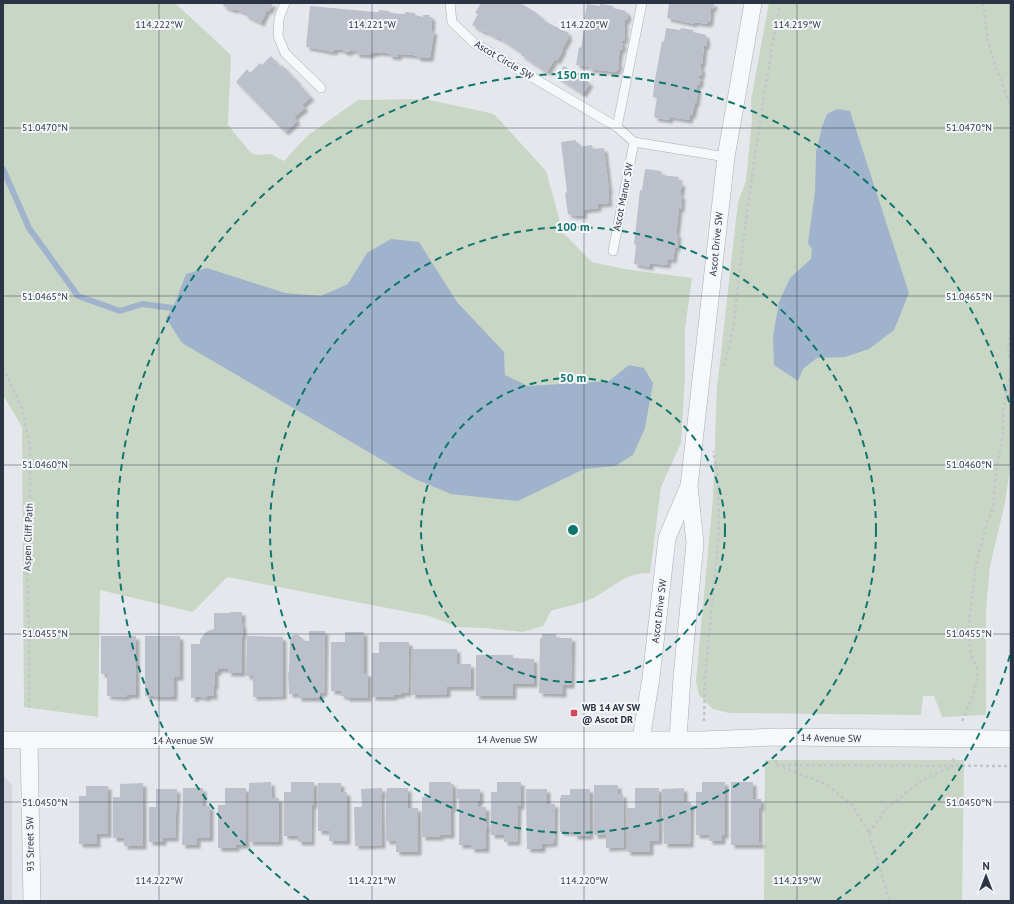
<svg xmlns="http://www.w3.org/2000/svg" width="1014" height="904" font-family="'PT Sans',sans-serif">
	<defs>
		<filter id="shadow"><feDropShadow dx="3.5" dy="3.5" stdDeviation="1" flood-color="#0004"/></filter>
	</defs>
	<rect width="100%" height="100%" fill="#e4e7ec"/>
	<path fill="#d2d6de" d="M3 775 12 786V901H3Z"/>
	<path fill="#c9d6c5" d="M3 3H175L231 55 228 125 250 152 256 155 271 154 284 161 307 136 358 100 425 99 494 114 546 171 559 218 561 231 592 262 624 269 692 278 685 329V376L681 443 661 487 650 573C624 572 612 589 591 599 580 604 563 607 551 611L543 626 523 632 484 628 458 627 429 616 227 577 193 612 100 590 98 717 24 707 22 427 3 395Z
		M769 3H1011V459L1005 503 990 566 986 609V715L942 717 934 696H923L921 715 729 713 713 709 699 695 696 681 713 498 717 388 738 202 746 181 752 120 751 100Z
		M765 760H964L962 901H764Z"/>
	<path fill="#9fb4cc" d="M837 109 850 111 909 293 894 330 869 349 845 357 817 358 803 369 798 381 774 365 773 336 779 302 790 278 811 259 812 249 808 243 815 191 816 152 822 127 827 114Z
		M391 239 419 242 457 302 504 352 505 375 528 386 609 381 629 365 644 368 653 383 645 428 633 455 615 466 584 469 518 501 451 494 413 478 182 343 166 318 173 308 186 274 207 268 285 293 321 296 348 284 367 253Z"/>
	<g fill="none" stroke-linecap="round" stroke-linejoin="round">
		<path stroke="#9fb4cc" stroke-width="6" d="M3 169 29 228 78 296 120 311 142 304 173 308"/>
	</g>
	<path fill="#bbc0ca" filter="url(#shadow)" d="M220 3H273L269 11 267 10 261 23 245 15V13L236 9 233 10 223 6 224 5Z
		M481 3H515L518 4 520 3 537 13V14L545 20 544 21 569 33 567 35 569 37 562 49 563 50 557 61 555 59 547 72 521 55 522 53 498 37 497 38 485 31 484 32 472 25 478 14 475 13Z
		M669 3H714L713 9 711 8 710 22H708V24L694 22V24L667 18Z
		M587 4 600 6V4L614 6 613 8 626 11V13H628L627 20H625L624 26H625L624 33 625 34 624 41 622 40 621 43H623L622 50 620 49 618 63H619L618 70 617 69 616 72 589 69 590 67 576 65 579 47 581 48 585 22 584 21Z
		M310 6 376 12H379V10L389 11V12L392 13 402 14H405V12L415 13V15L423 17V15H430L429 17H432L431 31H434L430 58H417V56L413 55 401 54 398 55V57L389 56V54L386 53 376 52V53H371V55L356 54V51L350 50V52H343V50L336 49 334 50V52L306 47Z
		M666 28 680 30 681 28 693 30V32L706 35V39H707L706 46H704L702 64H701L700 68H702L701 76H699V78H701L699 85H697L696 89H698L696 103H695L692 115H690L689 120 670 117 669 120 655 118 654 116 657 98 653 97 654 85 662 41 664 42Z
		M271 56 281 67 282 65 298 82V83L311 97 302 105 305 108 294 117 297 121 285 132 236 82 247 69 250 73 260 63 262 65Z
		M564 66 590 83 583 94 557 77Z
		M576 140V142H578V147L592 145 593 149 604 148 609 191H608L609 203 598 204V208L583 210 584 215 572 216V214L568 215 565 193 567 192 561 142Z
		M647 169 660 171 662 172 661 175 679 177 678 182 682 183 680 195 682 196 681 209 679 208 676 234H678L677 248 675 247 673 260 668 259 667 265 650 263V267L634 264 636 245 634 244 640 190H642L645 170Z
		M230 612H242V620H241L243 627V637H242V673H228V669H218V672H215V686H213L214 696H207V698L196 696V698H191V644H200V640L205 633 208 631 214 629V613H230Z
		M309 631H325L324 693H320V698H298V694H289L288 672H289L290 638 293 635H298L302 638V641H309Z
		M345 632H364V673H368V698H346V696H341V691H331V642H345Z
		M542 634H556V638H572L571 685H563V694L539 693 540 638H542Z
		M101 636H136V695H127V696L122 697 107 696V674H101Z
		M145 636H180V677H174V697H154V696H145Z
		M247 636 283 637V696L253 697V676H246Z
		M379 642H409L408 693H401V695H394V697H372V653H379Z
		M412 649H457V664H471V687H447V694L412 695Z
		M476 655H513V658L534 659V684H513V696H476Z
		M271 782 272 798H279V842H249V783Z
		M291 782H314V805H312L311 842H298V836H284V792H291Z
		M429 782H451V784H453V808H451V835H440V837H422V797H429Z
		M497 782H521V806H518L517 842H504V835H491V792H497Z
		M702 782H725V835H722V841H709V835H696V792H702Z
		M731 782H753V799H761V808H759V842H761V845H731Z
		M143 783V846H124V838H113V797H120V784Z
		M318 783H341V792H347V841H329V831H318Z
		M594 785H618V794H623L624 847 606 848V835H594Z
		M86 786H108V834H97V844H79V796H86Z
		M183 788H203V806H210V838H197V845H182Z
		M225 788H246V845H236V848H218V805H225Z
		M382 788V796H381L382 845 355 846 354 807H362L361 789Z
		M387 788H408V808H418V852H396V841H386V791H387Z
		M635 788H659V841H650V852H627V808H635Z
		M684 788V803L691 802 690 844H664L662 789Z
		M156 789H177L175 838H163V842H149V807H156Z
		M457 789H480V801H478V807H486V824H487V829H486V849H471V845H459V799H457Z
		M526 789H547V804H555L554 843 542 844V849H527Z
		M570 789H590V836H574V832H560V798H561V795H570Z"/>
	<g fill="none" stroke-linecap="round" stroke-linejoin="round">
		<defs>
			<path id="service" d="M285 3 279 18 278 36 285 53 321 88
				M450 3 452 22 474 43 617 127 634 142 726 157
				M617 127 642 3
				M613 251 634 142"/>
			<path id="minor" d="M641 739 651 678 667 538 688 488
				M678 739 682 677 695 543 689 486 726 157 753 3
				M3 740H703L775 737 1011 739
				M29 740 32 901"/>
		</defs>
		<use href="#service" stroke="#a9aeb7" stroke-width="10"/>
		<use href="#minor" stroke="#a9aeb7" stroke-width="18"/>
		<path stroke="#c2c5cb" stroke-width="2.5" stroke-dasharray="3 3" stroke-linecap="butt" d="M983 3 988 41 993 59 1011 107
			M723 366 727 354 733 330C745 220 760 112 780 3
			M3 368 22 408 30 447V528L27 571 29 627V711
			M704 721 705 677 719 532 718 476 713 451
			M962 721 973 696 977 677V668L971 654 968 630 976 566 987 522 993 508 996 470 1003 433V412L1011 368 1008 348 1011 325
			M775 754 776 765 826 784 852 805 869 833 885 885 889 901
			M776 765 1011 766
			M869 833 885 810 922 780 953 766 954 756"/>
		<use href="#service" stroke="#f7f8fa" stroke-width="9"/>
		<use href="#minor" stroke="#f7f8fa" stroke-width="17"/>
	</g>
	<path fill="none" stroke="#2b3445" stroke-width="1" stroke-opacity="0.45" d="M159 3V901M372 3V901M584 3V901M797 3V901M1010 3V901M3 128H1011M3 296H1011M3 465H1011M3 634H1011M3 802H1011"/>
	<g fill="none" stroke="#0f766e" stroke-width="2" stroke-dasharray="7 5">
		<circle cx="573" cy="530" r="152"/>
		<circle cx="573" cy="530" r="303"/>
		<path d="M1010 655A455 455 0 0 1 837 900M309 900A455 455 0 1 1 1010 405"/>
	</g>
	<rect fill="#d1495b" stroke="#f4f6f9" stroke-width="1.5" x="570" y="709" width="8" height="8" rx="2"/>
	<g text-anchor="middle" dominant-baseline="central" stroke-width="4" stroke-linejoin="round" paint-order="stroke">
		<g font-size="10" fill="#2b3445" stroke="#f4f6f9">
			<text transform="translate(504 60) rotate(31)">Ascot Circle SW</text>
			<text transform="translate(623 197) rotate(-79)">Ascot Manor SW</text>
			<text transform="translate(716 244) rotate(-84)">Ascot Drive SW</text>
			<text transform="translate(28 537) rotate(-88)">Aspen Cliff Path</text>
			<text transform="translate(659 611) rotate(-83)">Ascot Drive SW</text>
			<text transform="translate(831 738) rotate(1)">14 Avenue SW</text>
			<text x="507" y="739">14 Avenue SW</text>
			<text x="183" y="740">14 Avenue SW</text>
			<text transform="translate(30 844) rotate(-91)">93 Street SW</text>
		</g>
		<g font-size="10" font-weight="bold" fill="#2b3445" stroke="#f4f6f9" text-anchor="start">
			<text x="582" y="707">WB 14 AV SW<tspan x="582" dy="12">@ Ascot DR</tspan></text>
		</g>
	</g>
	<g font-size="10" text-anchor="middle" fill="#2b3445" stroke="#f4f6f9" stroke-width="4" stroke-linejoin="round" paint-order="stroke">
		<text x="159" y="28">114.222°W</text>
		<text x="372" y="28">114.221°W</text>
		<text x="584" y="28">114.220°W</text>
		<text x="797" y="28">114.219°W</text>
		<text x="45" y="131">51.0470°N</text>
		<text x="969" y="131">51.0470°N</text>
		<text x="45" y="300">51.0465°N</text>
		<text x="969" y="300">51.0465°N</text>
		<text x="45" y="468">51.0460°N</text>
		<text x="969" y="468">51.0460°N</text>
		<text x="45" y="637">51.0455°N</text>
		<text x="969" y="637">51.0455°N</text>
		<text x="45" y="806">51.0450°N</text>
		<text x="969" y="806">51.0450°N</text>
		<text x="159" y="884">114.222°W</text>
		<text x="372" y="884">114.221°W</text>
		<text x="584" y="884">114.220°W</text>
		<text x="797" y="884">114.219°W</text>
	</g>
	<circle cx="573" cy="530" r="6" fill="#0f766e" stroke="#f4f6f9" stroke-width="2"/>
	<g font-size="12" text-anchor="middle" font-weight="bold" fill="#0f766e" stroke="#f4f6f9" stroke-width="4" stroke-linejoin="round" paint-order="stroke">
		<text x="573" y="79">150 m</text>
		<text x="573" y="231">100 m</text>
		<text x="573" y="382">50 m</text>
	</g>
	<rect width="1014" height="904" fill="none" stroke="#2b3445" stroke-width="8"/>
	<g transform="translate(986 876)" stroke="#f4f6f9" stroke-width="3" paint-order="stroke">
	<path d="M0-3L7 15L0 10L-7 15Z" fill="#2b3445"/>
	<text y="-6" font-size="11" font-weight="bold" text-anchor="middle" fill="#2b3445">N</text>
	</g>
</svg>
